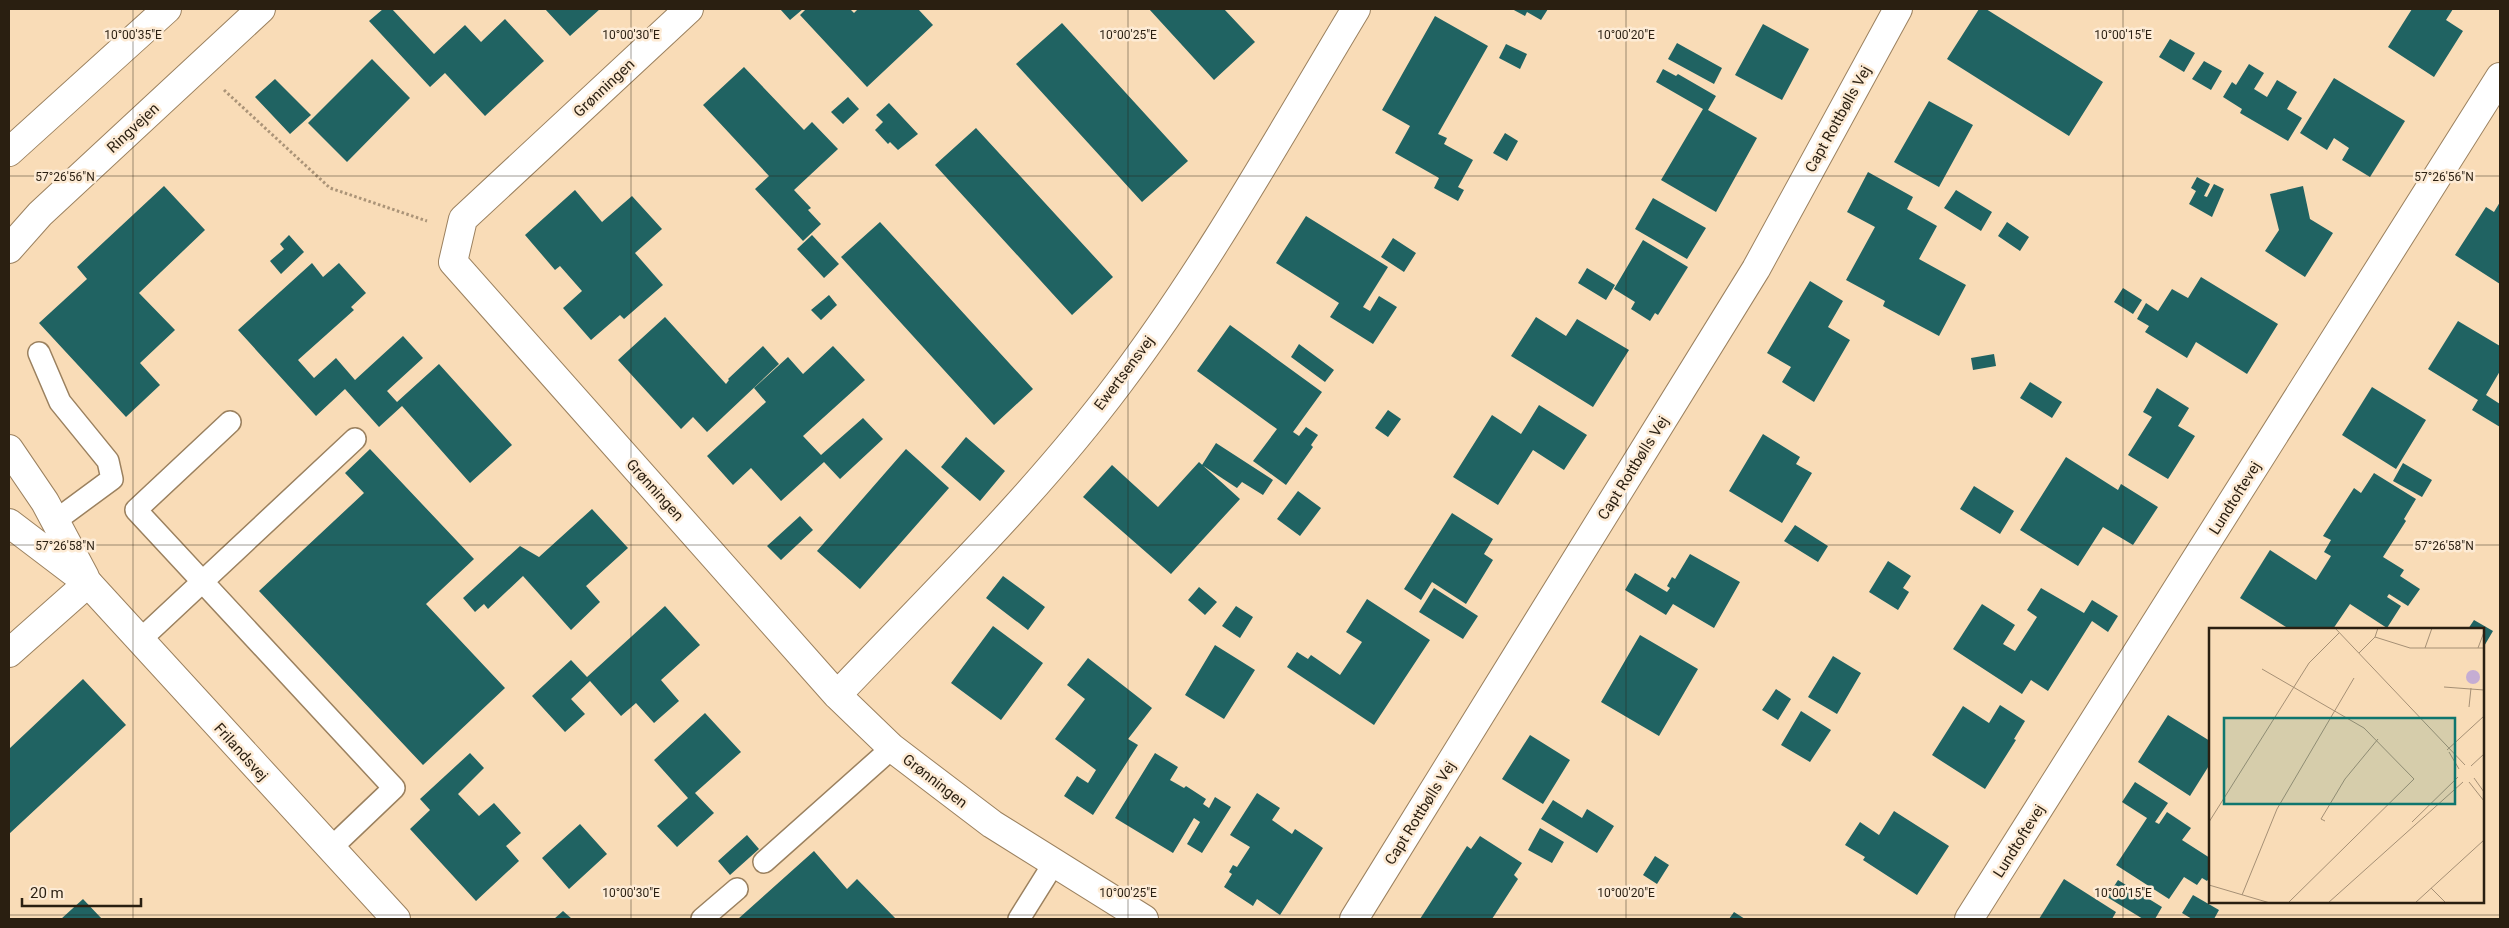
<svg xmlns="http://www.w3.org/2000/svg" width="2509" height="928" font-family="Roboto,sans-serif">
	<rect width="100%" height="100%" fill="#f9dcb7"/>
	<path fill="#206362" d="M383 9H392L434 54 465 25 481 42 505 19 544 61 485 116 445 73 430 87 369 21Z
		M545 9H600L570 36Z
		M780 9H803L790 20Z
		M806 9H850L854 13 858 9H918L933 25 867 87 800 15Z
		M1149 9H1224L1255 42 1214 80Z
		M1512 9H1548L1541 20 1527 12 1525 16Z
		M1979 9H1986L2103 82 2069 136 1947 59Z
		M2412 9H2453L2446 20 2463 31 2434 77 2388 47Z
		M1435 16 1488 46 1438 134 1447 138 1444 144 1473 160 1458 187 1464 190 1458 201 1434 188 1439 178 1395 153 1410 126 1382 110Z
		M1062 23 1188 161 1142 202 1016 64Z
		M1763 24 1809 49 1782 100 1735 75Z
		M2170 39 2195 53 2184 72 2159 57Z
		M1677 43 1722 68 1714 84 1668 59Z
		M1506 44 1527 54 1520 69 1499 58Z
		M372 59 410 98 347 162 308 123Z
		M2204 61 2222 71 2211 90 2192 79Z
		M2249 64 2264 73 2254 89 2267 97 2277 80 2297 92 2287 109 2302 118 2288 141 2240 113 2242 109 2223 97 2232 82 2236 85Z
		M744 67 804 130 812 122 838 149 794 190 811 208 808 210 821 224 803 241 755 189 769 176 703 105Z
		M1663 69 1676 76 1678 74 1716 96 1708 110 1757 138 1716 212 1661 180 1703 109 1656 82Z
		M2334 78 2405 121 2370 177 2342 160 2349 148 2334 138 2327 150 2300 133Z
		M275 79 311 115 290 134 255 97Z
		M848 97 859 109 843 124 831 112Z
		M1929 101 1973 125 1939 187 1894 162Z
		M889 103 918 134 898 150 890 142 888 144 875 130 883 122 876 115Z
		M976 128 1113 277 1072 315 935 165Z
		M1505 133 1518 141 1507 161 1493 153Z
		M1868 172 1913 197 1907 209 1937 226 1919 259 1966 285 1939 336 1883 306 1885 301 1846 280 1875 227 1847 212Z
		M2197 177 2210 184 2204 196 2207 197 2214 184 2224 189 2212 217 2189 204 2196 191 2191 188Z
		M164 186 205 230 139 293 175 330 140 363 160 385 126 417 39 323 87 279 77 267Z
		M2303 186 2310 219 2333 233 2305 277 2265 251 2279 230 2270 194Z
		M575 190 602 222 632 196 662 229 635 253 663 285 624 319 620 315 591 340 563 308 582 291 560 266 555 270 525 235Z
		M1956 190 1992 212 1981 231 1944 208Z
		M1653 198 1706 228 1687 259 1635 229Z
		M2500 202V284L2455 255 2486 207 2494 212Z
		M1306 216 1388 267 1363 307 1370 311 1379 296 1397 307 1373 344 1330 317 1339 303 1276 263Z
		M880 222 1033 389 994 425 841 257Z
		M2007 222 2029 237 2020 251 1998 236Z
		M289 235 304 252 281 274 270 261 284 249 280 244Z
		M812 235 839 264 824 278 797 249Z
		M1393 238 1416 253 1404 272 1381 257Z
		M1643 240 1688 267 1658 315 1655 313 1650 321 1631 309 1635 302 1614 289Z
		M312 263 323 277 339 263 366 293 351 307 354 310 298 360 314 378 336 358 355 380 403 336 423 358 387 391 397 402 439 364 512 445 470 483 402 406 379 427 345 389 316 416 238 330Z
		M1587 268 1615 285 1606 300 1578 283Z
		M2201 277 2278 324 2247 374 2196 342 2187 358 2145 332 2149 326 2137 319 2146 303 2158 311 2172 289 2188 298Z
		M1810 281 1843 301 1828 327 1850 340 1814 402 1782 382 1791 367 1767 353Z
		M2123 288 2142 300 2133 314 2114 302Z
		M829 295 837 305 821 320 811 310Z
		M665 317 726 384 729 380 728 379 763 346 779 364 707 432 693 417 681 429 618 360Z
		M1536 317 1566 336 1577 319 1629 350 1593 407 1511 356Z
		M2458 321 2500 346V371L2486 395 2500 404V427L2472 410 2478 400 2428 369Z
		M1230 325 1322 392 1293 432 1299 436 1306 427 1318 435 1311 445 1313 447 1286 485 1253 461 1277 429 1197 371Z
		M1299 344 1334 370 1325 382 1291 357Z
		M833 346 865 380 803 436 821 455 863 418 883 439 840 479 824 462 781 501 751 468 733 485 707 456 766 402 754 388 788 357 803 374Z
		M1994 354 1996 366 1973 370 1971 358Z
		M2030 382 2062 402 2052 418 2020 398Z
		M2372 387 2426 420 2396 469 2342 435Z
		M2157 388 2189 408 2178 426 2195 436 2168 479 2128 455 2152 417 2143 412Z
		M1539 405 1587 435 1564 470 1533 450 1498 505 1453 477 1492 415 1521 434Z
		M1388 410 1401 419 1388 437 1375 428Z
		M1763 434 1800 457 1796 464 1812 473 1782 523 1729 491Z
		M966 437 1005 471 980 501 941 467Z
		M1216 443 1273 480 1263 495 1242 482 1237 488 1202 465Z
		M370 449 474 559 426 604 505 688 423 765 259 591 364 493 345 473Z
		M906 449 949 488 860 589 817 551Z
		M2066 457 2118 490 2121 484 2158 507 2133 545 2103 527 2078 566 2020 530Z
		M1199 462 1240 499 1171 574 1083 497 1112 465 1158 507Z
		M2403 463 2432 480 2422 497 2393 481Z
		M2374 473 2416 499 2404 519 2406 521 2383 557 2404 570 2400 576 2420 589 2408 606 2389 594 2387 597 2401 606 2387 628 2350 604 2333 629H2289L2240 598 2270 550 2316 580 2331 556 2324 552 2331 540 2323 536 2354 488 2361 493Z
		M1974 486 2014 511 2000 534 1960 509Z
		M1298 491 1321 508 1300 536 1277 519Z
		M592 509 628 548 586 586 600 602 571 630 523 576 488 609 484 604 475 612 463 598 520 546 539 557Z
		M1452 513 1493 539 1484 554 1493 560 1466 604 1432 582 1421 600 1404 589Z
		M800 516 813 530 781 560 767 546Z
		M1795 525 1828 546 1818 562 1784 541Z
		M1690 554 1740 582 1714 628 1673 604 1666 615 1625 590 1635 573 1667 592 1670 588 1667 586 1672 577 1675 579Z
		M1888 561 1911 576 1903 588 1909 592 1898 610 1869 592Z
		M1003 576 1045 607 1028 630 986 598Z
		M1199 587 1217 602 1205 615 1188 600Z
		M1434 588 1478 616 1463 639 1419 612Z
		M2041 588 2084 613 2092 600 2118 616 2108 632 2092 621 2048 691 2031 680 2022 694 1953 649 1982 604 2015 625 2003 644 2015 651 2037 617 2027 610Z
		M1367 599 1430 640 1374 725 1287 667 1297 652 1308 659 1311 655 1340 675 1362 642 1346 632Z
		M665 606 700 645 661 680 679 701 654 723 636 703 621 716 590 681 571 699 585 714 565 732 532 696 571 660 587 677Z
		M1236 606 1253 617 1240 638 1222 626Z
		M2474 620 2493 631 2483 648V629H2468Z
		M993 626 1043 663 1001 720 951 683Z
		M1640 635 1698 669 1659 736 1601 702Z
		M1215 645 1255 670 1224 719 1185 695Z
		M1833 656 1861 673 1837 714 1808 697Z
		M1088 658 1152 708 1128 739 1138 745 1093 815 1064 796 1077 776 1088 783 1096 770 1055 739 1085 699 1067 685Z
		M83 679 126 725 9 834V749Z
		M1776 689 1791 699 1778 720 1762 710Z
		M2000 705 2025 721 2014 739 2016 740 1985 789 1932 755 1963 706 1989 723Z
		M1801 711 1831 730 1810 762 1781 745Z
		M705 713 741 752 695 793 714 813 677 847 657 826 688 798 654 760Z
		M2168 715 2210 741V764L2190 796 2138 762Z
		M1530 735 1570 760 1543 804 1502 779Z
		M470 753 484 768 458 794 479 816 494 803 521 833 506 846 519 861 476 901 410 829 430 810 420 799Z
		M1155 753 1178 767 1170 780 1184 788 1186 786 1206 799 1203 804 1209 808 1215 797 1231 807 1202 853 1187 844 1200 822 1194 818 1173 853 1115 818Z
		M2135 782 2168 803 2155 822 2159 824 2167 812 2191 828 2182 840 2210 858V877L2207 881 2202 878 2197 885 2184 877 2169 899 2116 865 2147 818 2122 802Z
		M1257 793 1280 808 1272 820 1292 834 1295 829 1323 848 1280 915 1257 899 1253 906 1224 887 1232 874 1229 872 1233 865 1237 867 1250 847 1230 835Z
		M1553 800 1582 818 1587 809 1614 826 1597 853 1541 819Z
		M1894 811 1949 846 1917 895 1863 860 1865 857 1845 845 1860 822 1879 835Z
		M580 824 607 854 569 889 542 858Z
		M1540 828 1564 842 1552 863 1528 850Z
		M747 835 759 849 730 875 718 861Z
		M1480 836 1522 863 1514 875 1518 879 1492 919H1420L1467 846 1471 849Z
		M814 851 847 889 857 879 896 919H738Z
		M1655 856 1669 865 1657 884 1643 875Z
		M2064 879 2116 912 2112 919H2039Z
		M2118 880 2162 907 2155 919H2143L2107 897Z
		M2193 895 2219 910 2214 919H2192L2182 913Z
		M83 899 102 919H61Z
		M563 911 572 919H554Z
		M1734 912 1745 919H1729Z"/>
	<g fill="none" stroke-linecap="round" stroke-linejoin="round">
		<defs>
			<path id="lane" d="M39 353 60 402 108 461 112 479 55 521
				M230 422 136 510 394 788 330 849
				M140 640 355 439
				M764 862 892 748
				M702 919 737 889
				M1019 919 1054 863"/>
			<path id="street" d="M689 9 463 219 453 262 837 695 892 748 992 824 1144 919
				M9 653 88 583
				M837 695C933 594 1035 495 1119 383 1208 265 1280 135 1356 9
				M1354 919 1756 269 1898 9
				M1969 919 2500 77"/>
			<path id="secondary" d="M9 152 167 9
				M9 249 40 214 261 9
				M9 449 45 502 85 577
				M9 523 88 583 396 919"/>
		</defs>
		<use href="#lane" stroke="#9b815f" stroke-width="24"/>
		<use href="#street" stroke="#9b815f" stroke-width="30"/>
		<use href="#secondary" stroke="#9b815f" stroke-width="30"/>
		<path stroke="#ab9478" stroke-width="3" stroke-dasharray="2.5 2.5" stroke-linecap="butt" d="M224 90 330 188 427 221"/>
		<use href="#lane" stroke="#fff" stroke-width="21"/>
		<use href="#street" stroke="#fff" stroke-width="28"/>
		<use href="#secondary" stroke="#fff" stroke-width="28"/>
	</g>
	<path fill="none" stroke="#2a1f11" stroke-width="1" stroke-opacity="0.45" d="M133 9V919M631 9V919M1128 9V919M1626 9V919M2123 9V919M9 176H2500M9 545H2500M9 915H2500"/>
	<g text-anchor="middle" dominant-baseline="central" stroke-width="5" stroke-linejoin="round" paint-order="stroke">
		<g font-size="15" fill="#2a1f11" stroke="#fdebd5">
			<text transform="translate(604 88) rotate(-43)">Grønningen</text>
			<text transform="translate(1838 119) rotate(-61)">Capt Rottbølls Vej</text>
			<text transform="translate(133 128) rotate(-43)">Ringvejen</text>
			<text transform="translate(1124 373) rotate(-53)">Ewertsensvej</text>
			<text transform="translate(1633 468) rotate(-58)">Capt Rottbølls Vej</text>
			<text transform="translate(655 490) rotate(48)">Grønningen</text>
			<text transform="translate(2235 498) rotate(-58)">Lundtoftevej</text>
			<text transform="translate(241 752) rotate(48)">Frilandsvej</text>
			<text transform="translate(935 781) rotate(38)">Grønningen</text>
			<text transform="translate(1420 813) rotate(-58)">Capt Rottbølls Vej</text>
			<text transform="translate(2019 841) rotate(-58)">Lundtoftevej</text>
		</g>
	</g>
	<g transform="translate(2209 628)">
		<rect width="275" height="275" fill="#f9dcb7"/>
		<path d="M257 49a7 7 0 1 1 14 0a7 7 0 1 1-14 0Z" fill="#c5add3"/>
		<path fill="none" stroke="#a69075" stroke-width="1" d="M126 0 256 137M166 9 201 20H275M216 20 223 0M269 20 275 4M150 25 166 9 169 0M53 41 155 100 205 151 79 275M235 59 275 62M260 79 262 60M238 122 275 88M240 124 250 141M262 138 275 126M265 150 275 164M260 154 275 173M116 193 112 191 136 151 169 111M0 194 100 35 130 5M203 194 249 149M0 257 61 275M222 260 237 275M33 267 68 181 145 50M119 275 254 154M206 275 275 212"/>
		<path fill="#0f766e" fill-opacity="0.15" stroke="#0f766e" stroke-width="2.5" d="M15 90H246V176H15Z"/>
		<rect width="275" height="275" fill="none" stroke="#2a1f11" stroke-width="2.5"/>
	</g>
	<g font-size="12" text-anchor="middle" fill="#2a1f11" stroke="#fdebd5" stroke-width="5" stroke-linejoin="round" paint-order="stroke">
		<text x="133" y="39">10°00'35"E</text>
		<text x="631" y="39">10°00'30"E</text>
		<text x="1128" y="39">10°00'25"E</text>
		<text x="1626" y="39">10°00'20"E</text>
		<text x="2123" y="39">10°00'15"E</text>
		<text x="2444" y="181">57°26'56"N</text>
		<text x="65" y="181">57°26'56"N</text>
		<text x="2444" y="550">57°26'58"N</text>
		<text x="65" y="550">57°26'58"N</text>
		<text x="631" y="897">10°00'30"E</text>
		<text x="1128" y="897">10°00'25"E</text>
		<text x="1626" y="897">10°00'20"E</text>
		<text x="2123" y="897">10°00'15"E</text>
	</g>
	<rect width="2509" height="928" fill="none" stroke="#2a1f11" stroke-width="20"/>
	<path d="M22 898v8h119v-8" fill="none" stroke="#2a1f11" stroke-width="2.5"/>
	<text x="30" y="898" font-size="15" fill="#2a1f11" stroke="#fdebd5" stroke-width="4" paint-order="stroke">20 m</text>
</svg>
